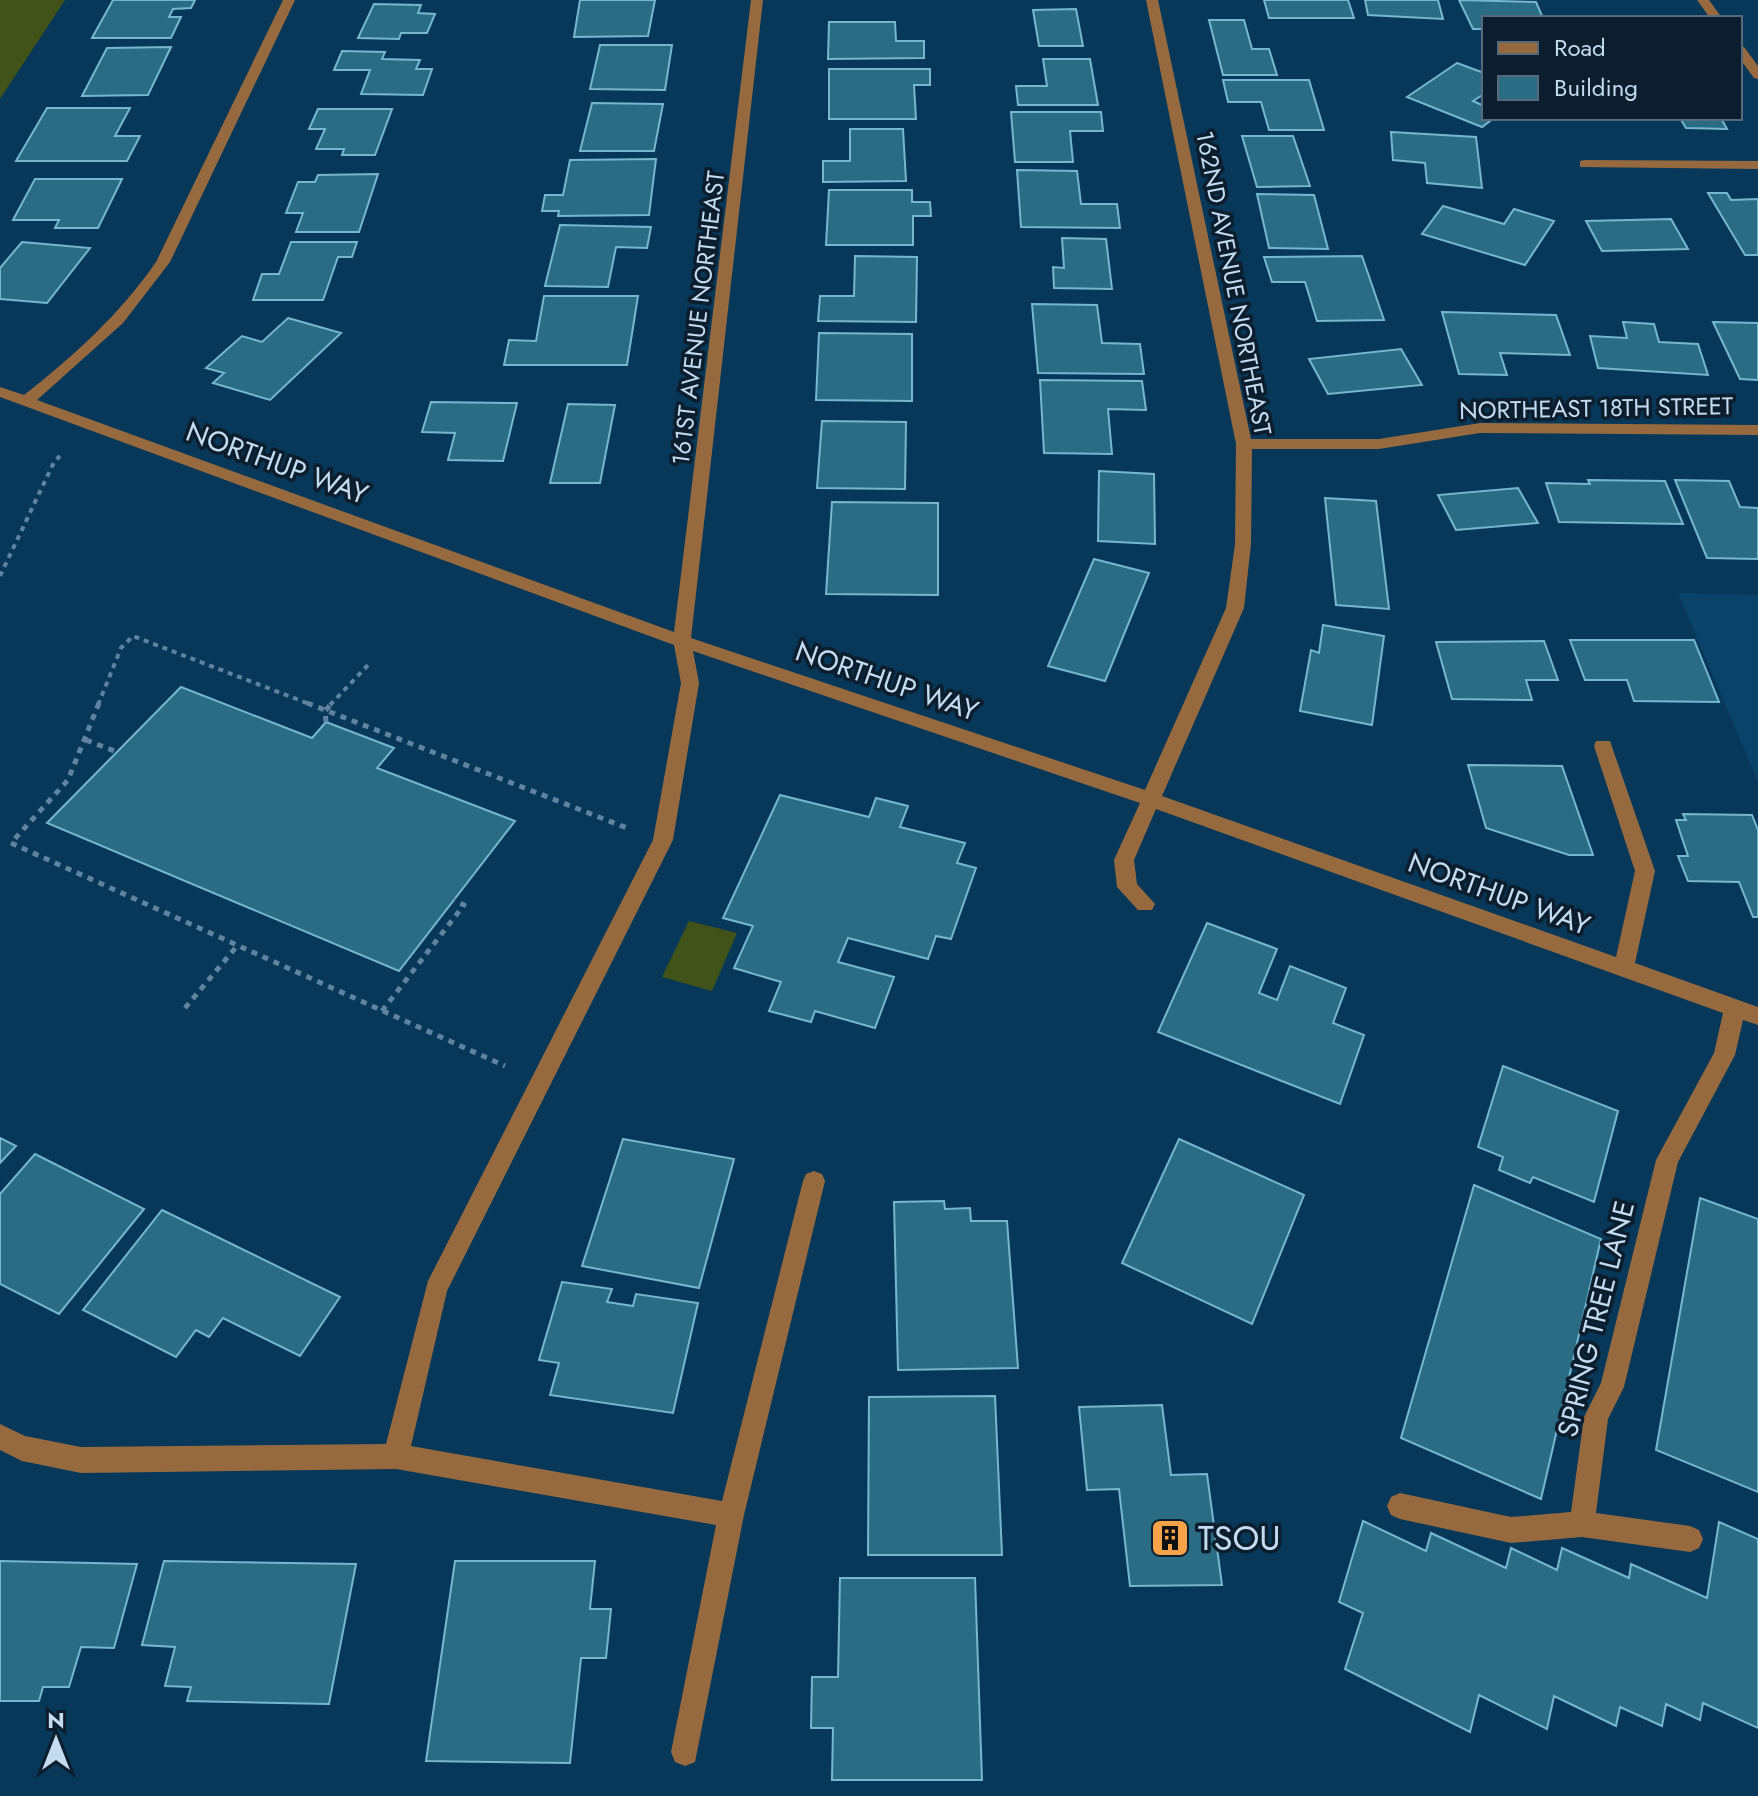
<svg xmlns="http://www.w3.org/2000/svg" width="1758" height="1796" font-family="Jost,sans-serif">
	<rect width="100%" height="100%" fill="#083859"/>
	<path fill="#094369" d="M1678 593 1758 595V782Z"/>
	<path fill="#415318" d="M0 0H65L0 99Z
		M689 921 737 933 712 991 662 977Z"/>
	<path fill="#296c83" stroke="#76b7d0" stroke-width="2" d="M113 0H195L191 8 173 9 169 17H181L171 38H92Z
		M580 0H655L648 36 574 37Z
		M1264 0H1348L1354 18H1269Z
		M1365 0H1438L1443 19 1368 15Z
		M1459 0 1536 2 1543 18H1484V29H1473Z
		M374 4 421 5 418 13 435 14 427 33H401L399 39 358 38Z
		M1076 9 1083 46H1039L1033 10Z
		M1209 20H1244L1252 49H1269L1277 75H1223Z
		M829 22H895L896 41H924V58L828 59Z
		M600 45H672L665 90 590 89Z
		M171 47 148 95 82 96 107 48Z
		M342 51 385 52 382 59 420 60 416 69H432L423 95 361 94 370 70H334Z
		M1043 59H1090L1098 105H1018L1016 86H1047Z
		M1457 63 1484 73V94L1473 101 1484 106V118H1494L1482 127 1407 97Z
		M829 69H930V85H914L916 119H829Z
		M1223 80H1309L1324 130H1269L1261 102H1228Z
		M592 103 663 104 654 151H580Z
		M47 108H130L115 136H140L127 161H16Z
		M318 109H392L375 155H342L344 149H316L325 129H309Z
		M1011 112H1101L1103 131H1070L1073 162H1015Z
		M1680 118H1721L1727 129 1686 128Z
		M850 129H903L906 181 823 182V161H850Z
		M1391 132 1476 137 1482 188 1427 183 1425 163 1393 160Z
		M1242 136H1293L1310 186 1257 187Z
		M656 159 649 215 558 216 559 211H542L545 195H563L570 160Z
		M1017 170 1077 171 1081 204H1117L1120 228 1021 227Z
		M378 174 359 232H296L303 213H286L298 182H315L318 175Z
		M35 179H122L98 228H55L59 220H13Z
		M829 190H912V202H930L931 216H913V245H826Z
		M1708 193H1727L1731 200 1758 199V255H1745Z
		M1257 194 1314 195 1328 249 1269 248Z
		M1443 206 1504 224 1514 209 1554 221 1525 265 1422 234Z
		M1671 219 1688 249 1602 251 1586 221Z
		M560 225 651 227 647 248 616 247 608 287 545 286Z
		M1062 238 1106 239 1112 289 1054 288 1053 267 1064 268Z
		M22 242 90 248 47 303 0 299V268Z
		M291 242H357L352 257H338L323 300H253L262 274H279Z
		M855 256 917 257 916 322 818 321 820 296H854Z
		M1362 256 1384 320 1317 321 1305 282H1272L1264 257Z
		M544 296H638L627 365H504L509 340 536 341Z
		M1032 304 1097 305 1102 343 1140 344 1144 374 1038 373Z
		M1442 312 1556 315 1570 355 1500 353 1507 375 1459 374Z
		M288 318 341 333 270 400 213 383 224 373 206 368 242 336 262 342Z
		M1623 322 1654 324 1659 342 1698 344 1708 375 1598 368 1590 336 1627 338Z
		M1713 322 1758 323V380L1740 379Z
		M819 333 912 334V401L816 400Z
		M1401 349 1422 385 1328 394 1309 359Z
		M1040 380 1142 381 1146 410 1108 409 1112 454 1044 453Z
		M431 402 517 403 503 461 448 460 455 433 422 432Z
		M568 404 615 405 600 483H550Z
		M822 421 906 422 905 489 817 488Z
		M1099 471 1154 474 1155 544 1098 541Z
		M1588 480 1665 481 1683 524 1559 522 1546 483 1590 484Z
		M1675 480 1729 481 1740 507 1758 508V559L1707 558Z
		M1518 488 1538 523 1456 530 1438 495Z
		M1325 498 1376 501 1389 609 1336 605Z
		M832 502 938 503V595L826 594Z
		M1094 559 1149 573 1105 681 1048 666Z
		M1323 625 1384 636 1372 725 1300 711 1311 650 1319 653Z
		M1570 640H1694L1719 702 1634 701 1627 680H1585Z
		M1544 641 1558 680H1526L1532 700 1452 699 1436 642Z
		M181 687 312 738 326 722 394 748 377 768 515 821 399 971 47 823Z
		M1468 765 1562 766 1593 855H1569L1486 828Z
		M780 795 869 817 876 798 908 806 900 827 965 843 957 863 976 868 951 939 936 936 928 959 848 938 838 962 894 977 875 1028 815 1011 811 1022 769 1011 781 982 734 968 753 926 723 918Z
		M1683 814 1752 815 1758 830V917H1753L1739 882 1688 881 1678 856H1688L1676 820H1686Z
		M1207 923 1277 949 1259 993 1277 1000 1290 966 1346 988 1333 1023 1364 1035 1340 1104 1158 1032Z
		M1503 1066 1618 1111 1594 1202 1533 1177 1530 1183 1499 1170 1503 1157 1478 1147Z
		M0 1138 16 1146 0 1163Z
		M623 1139 734 1159 699 1288 582 1266Z
		M1179 1139 1304 1195 1252 1324 1122 1263Z
		M35 1154 144 1209 59 1314 0 1284V1194Z
		M1474 1185 1601 1239 1541 1499 1401 1438Z
		M1700 1198 1758 1219V1492L1656 1450Z
		M944 1201 945 1209 970 1208 971 1221H1007L1018 1368 898 1370 894 1202Z
		M162 1210 340 1297 300 1356 223 1318 209 1337 196 1330 176 1357 83 1310Z
		M562 1282 612 1289 607 1302 633 1306 636 1294 698 1303 673 1413 550 1395 559 1363 539 1360Z
		M995 1396 1002 1555H868L869 1397Z
		M1162 1405 1171 1475 1207 1474 1222 1585 1130 1586 1119 1489 1087 1490 1079 1407Z
		M1363 1521 1426 1551 1431 1533 1506 1568 1511 1548 1557 1570 1562 1548 1629 1578 1631 1564 1707 1598 1719 1522 1758 1539V1728L1703 1703 1700 1720 1666 1704 1662 1726 1620 1707 1616 1726 1554 1696 1547 1729 1479 1695 1470 1732 1345 1669 1363 1613 1339 1602Z
		M0 1561 137 1564 114 1648 81 1647 69 1687H43L39 1701H0Z
		M164 1561 356 1564 329 1704 187 1701 191 1687 165 1686 175 1647 142 1645Z
		M455 1561H595L590 1609H611L606 1658H581L570 1763 426 1761Z
		M840 1578H975L982 1780H832L833 1728H811L812 1677H838Z"/>
	<g fill="none" stroke-linecap="round" stroke-linejoin="round">
		<path stroke="#6084a0" stroke-width="4" stroke-dasharray="5 5" stroke-linecap="butt" d="M0 576 54 462 60 456
			M98 705 121 648 133 636 312 705
			M330 705 370 663"/>
		<path stroke="#6084a0" stroke-width="5" stroke-dasharray="6 6" stroke-linecap="butt" d="M99 703 68 780 11 843 505 1066
			M307 703 627 828
			M326 722 325 711 332 703
			M86 740 117 752
			M185 1008 237 946
			M382 1011 464 905 454 900"/>
		<path fill="#966a3e" fill-rule="evenodd" d="M283 0H295L170 262 123 323 37 400 674 632 751 0H763L691 638 1145 790 1226 608 1235 544 1236 444 1146 0H1158L1251 439H1379L1480 423 1758 425V435L1480 433 1379 449H1252L1251 544 1244 608 1162 796 1616 957 1635 871 1594 746 1596 741H1610L1655 871 1635 963 1758 1007V1025L1743 1020 1735 1055 1678 1162 1624 1387 1608 1419 1596 1513 1690 1526 1699 1530 1703 1539 1699 1548 1690 1552 1582 1537 1511 1543 1400 1519 1391 1515 1387 1506 1391 1497 1400 1493 1511 1517 1571 1512 1584 1417 1601 1383 1656 1160 1714 1053 1723 1013 1156 809 1134 860 1137 884 1155 904 1152 910H1138L1117 887 1114 860 1140 803 693 651 699 683 673 840 447 1291 411 1446 722 1501 803 1181 806 1174 814 1171 822 1174 825 1181 744 1515 695 1762 685 1766 675 1762 671 1752 716 1525 396 1469 81 1473 22 1461 0 1450V1424L25 1436 81 1447 386 1444 428 1281 653 840 681 683 674 645 0 397V387L24 395C74 356 120 314 156 262Z
			M1697 0H1709L1722 18H1710Z
			M1740 46 1744 47 1758 66V79L1754 78 1740 59Z
			M1585 160 1758 161V169L1580 167V161Z"/>
	</g>
	<defs>
		<symbol id="building-square" viewBox="-11 -11 22 22"><rect x="-9" y="-9" width="18" height="18" rx="4" fill="#f6a248" stroke="#0c1e2d"/><path d="M-4-6H4V6H1V3H-1V6H-4ZM-2.5-4.3h1.7v1.8h-1.7ZM.8-4.3h1.7v1.8H.8ZM-2.5-1h1.7V.8h-1.7ZM.8-1h1.7V.8H.8Z" fill="#111"/></symbol>
	</defs>
	<g fill-rule="evenodd">
		<use href="#building-square" x="1148" y="1516" width="44" height="44"/>
	</g>
	<g text-anchor="middle" dominant-baseline="central" stroke-width="7" stroke-linejoin="round" paint-order="stroke">
		<g font-size="24" fill="#c4dbf0" stroke="#0c1e2d">
			<text transform="translate(1234 283) rotate(79)">162ND AVENUE NORTHEAST</text>
			<text transform="translate(698 318) rotate(-83)">161ST AVENUE NORTHEAST</text>
			<text transform="translate(1596 408) rotate(-1)">NORTHEAST 18TH STREET</text>
		</g>
		<g font-size="28" fill="#c4dbf0" stroke="#0c1e2d">
			<text transform="translate(277 463) rotate(20)">NORTHUP WAY</text>
			<text transform="translate(887 681) rotate(19)">NORTHUP WAY</text>
			<text transform="translate(1499 894) rotate(20)">NORTHUP WAY</text>
			<text transform="translate(1596 1319) rotate(-76)">SPRING TREE LANE</text>
		</g>
		<g font-size="34" fill="#c4dbf0" stroke="#0c1e2d" text-anchor="start">
			<text x="1198" y="1538">TSOU</text>
		</g>
	</g>
	<rect x="1482" y="16" width="260" height="104" fill="#0c1e2d" stroke="#566a7b" stroke-width="2"/>
	<rect x="1498" y="42" width="40" height="12" fill="#966a3e" stroke="#566a7b" stroke-width="2"/>
	<text x="1554" y="56" font-size="24" fill="#c4dbf0">Road</text>
	<rect x="1498" y="76" width="40" height="24" fill="#296c83" stroke="#566a7b" stroke-width="2"/>
	<text x="1554" y="96" font-size="24" fill="#c4dbf0">Building</text>
	<g transform="translate(56 1740)" stroke="#0c1e2d" stroke-width="6" paint-order="stroke">
	<path d="M0-6L14 30L0 20L-14 30Z" fill="#c4dbf0"/>
	<text y="-12" font-size="22" font-weight="bold" text-anchor="middle" fill="#c4dbf0">N</text>
	</g>
</svg>
